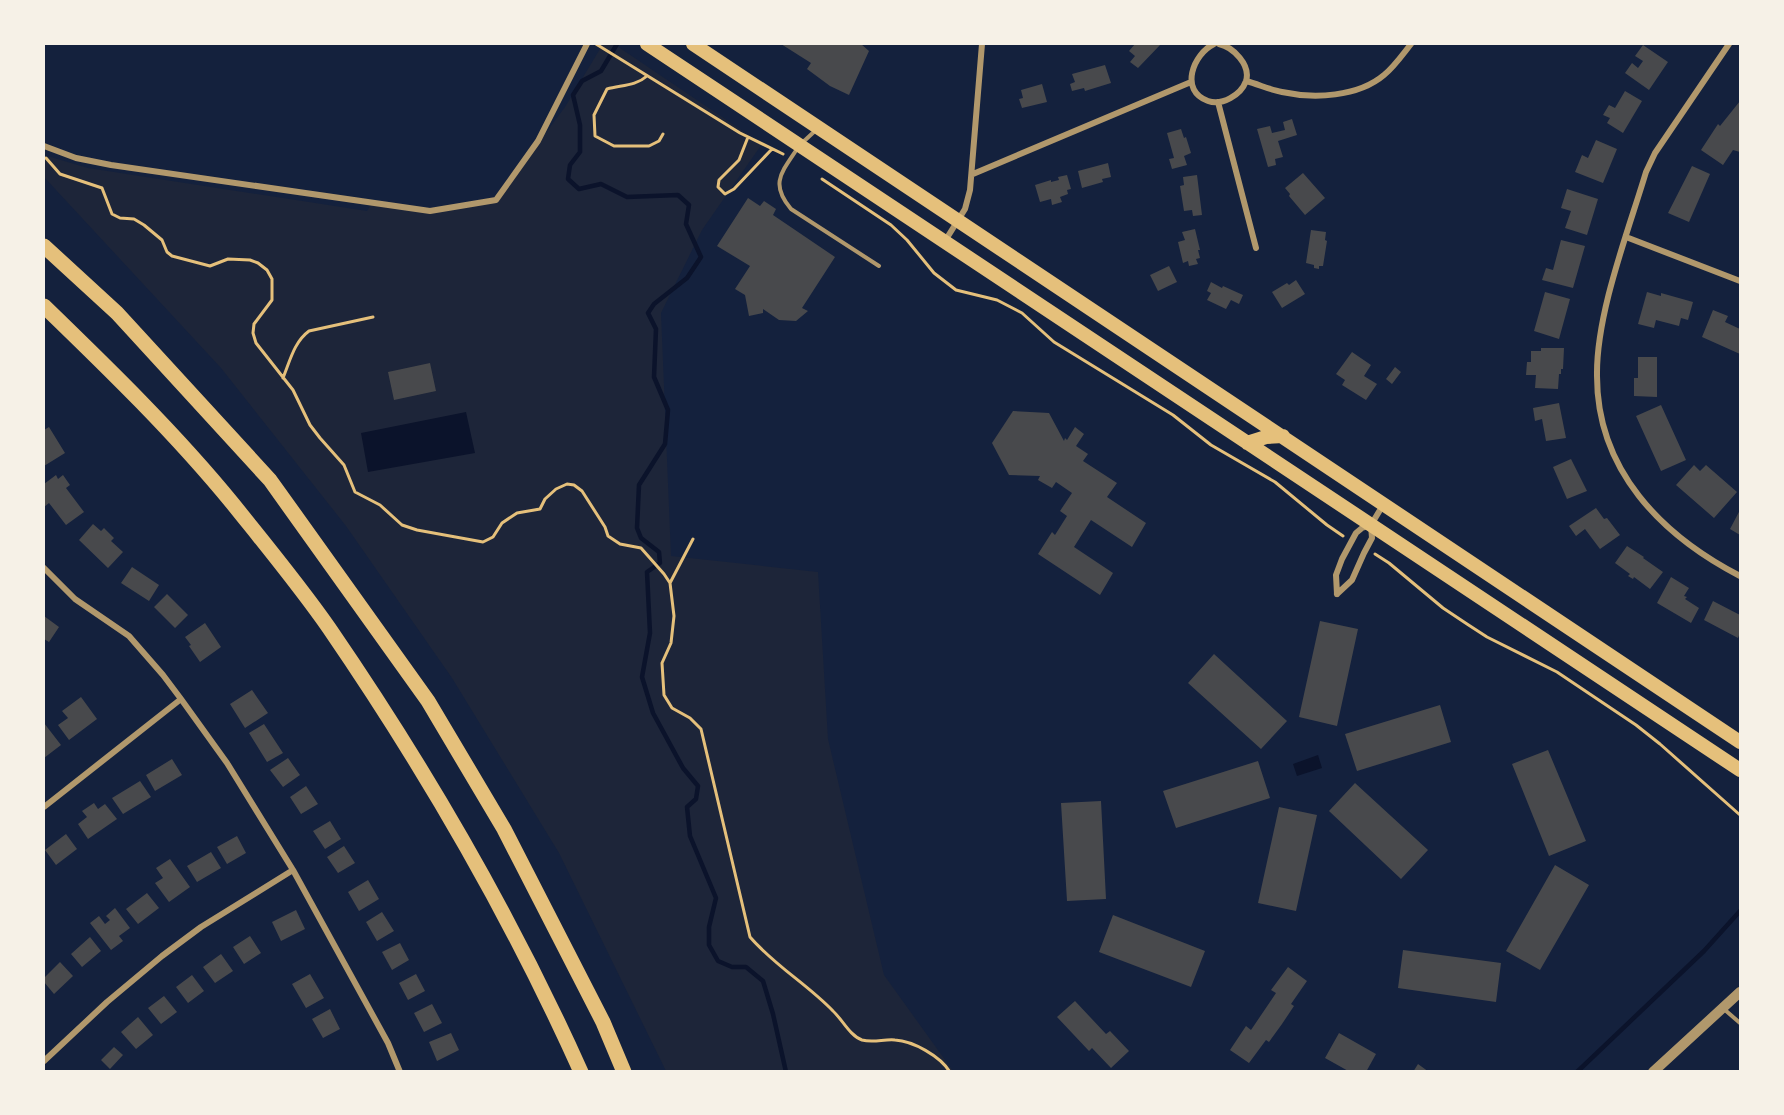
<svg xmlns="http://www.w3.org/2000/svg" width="1784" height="1115" font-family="Roboto,sans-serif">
	<rect width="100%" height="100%" fill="#14213d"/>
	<path fill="#1d2539" d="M603 44H614L762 144 702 230 661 313 671 556 818 572 828 739 884 975 953 1071H666L559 853 452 678 346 526 221 368 44 177V155L88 168 367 211 372 203 430 211 496 200 565 107Z"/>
	<path fill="#0b132b" d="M466 412 475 453 368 472 361 433Z
		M1318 755 1322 768 1297 776 1293 764Z"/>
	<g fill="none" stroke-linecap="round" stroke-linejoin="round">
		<path stroke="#0b132b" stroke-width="4.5" d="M617 44 601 71 582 81 573 95 580 125V152L570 165 568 179 579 189 601 184 627 197 678 195 689 205 686 224 701 257 687 278 654 304 648 313 656 329 654 377 668 410 665 444 639 485 637 528 641 538 659 552 660 563 647 572 650 633 642 677 653 713 683 768 698 786 696 799 687 807 690 836 716 898 709 927V945L718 961 732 967H746L763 981 773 1014 786 1072
			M1577 1072 1704 951 1740 911"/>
	</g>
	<path fill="#48494c" d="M781 44H861L869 51 849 95 830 86 807 69 811 63Z
		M1135 44H1161L1138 68 1130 62 1135 56 1129 51Z
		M1643 45 1668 62 1649 90 1625 73 1632 63 1638 68 1643 61 1635 56Z
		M1105 65 1111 83 1085 91 1084 88 1072 91 1070 84 1075 82 1072 74Z
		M1042 84 1047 102 1022 108 1019 99 1023 98 1021 90Z
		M1625 91 1642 101 1623 133 1607 123 1610 118 1603 115 1609 105 1615 108Z
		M1740 101V152L1733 150 1723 165 1701 150 1718 124 1720 126Z
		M1292 119 1297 135 1278 141 1283 157 1275 159 1276 165 1268 167 1257 129 1270 126 1272 133 1285 130 1283 122Z
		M1181 129 1184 138 1186 137 1191 153 1184 156 1187 165 1172 169 1169 159 1174 158 1167 133Z
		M1596 140 1617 149 1603 183 1575 172 1582 155 1588 158Z
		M1108 163 1111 177 1102 179 1103 182 1082 188 1078 171Z
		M1692 166 1710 174 1689 222 1668 213Z
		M1303 173 1325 198 1305 215 1289 196 1290 194 1285 188Z
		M1067 175 1071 189 1067 190 1068 194 1060 197 1062 202 1052 205 1051 199 1040 202 1035 185 1051 180V182L1059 180 1058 177Z
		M1197 175 1202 215 1193 216 1192 210 1184 211 1180 186 1184 185 1183 177Z
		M1567 189 1598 199 1587 235 1565 228 1571 211 1561 208Z
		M748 198 760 206 764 201 776 209 773 215 835 257 802 308 808 311 796 321 779 320 763 309V313L749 316 745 295 735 289 750 266 717 246Z
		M1195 229 1200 250H1198L1200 258 1196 259 1198 264 1189 266 1188 261 1183 263 1178 242 1185 240 1182 232Z
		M1311 230 1326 232 1325 240 1327 241 1323 266H1319V269L1314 268V265L1306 263Z
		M1561 240 1585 246 1573 288 1542 280 1546 268 1553 270Z
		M1169 266 1177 282 1158 291 1150 275Z
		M1296 280 1305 294 1282 308 1272 292 1287 283 1289 285Z
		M1211 282 1222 288 1223 286 1243 295 1239 304 1231 300 1226 309 1207 300 1211 293 1207 291Z
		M1545 292 1570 299 1559 339 1534 331Z
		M1647 292 1661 296V293L1693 302 1688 320 1681 318 1679 326 1656 320 1654 328 1638 324Z
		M1713 310 1728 316 1725 322 1740 329V354L1702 337Z
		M1541 348H1564L1563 369H1561V374H1559L1558 389 1535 388 1536 375H1526L1527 362H1531V351H1541Z
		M1352 352 1371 365 1364 376 1377 384 1366 400 1342 385 1345 380 1336 374Z
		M1638 357H1657V397L1634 396V378H1638Z
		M430 363 436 391 394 400 388 372Z
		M1395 367 1401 372 1392 384 1386 379Z
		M1559 403 1566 438 1546 441 1542 419 1535 421 1533 408Z
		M1661 405 1686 460 1661 471 1636 416Z
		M1013 411 1049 413 1064 441 1065 438 1067 440 1075 427 1084 434 1076 446 1088 454 1083 461 1117 483 1107 497 1146 523 1132 547 1091 520 1074 547 1113 573 1100 595 1038 554 1052 532 1055 535 1067 516 1060 511 1072 493 1056 482 1052 488 1038 480 1040 476 1009 475 992 443Z
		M49 427 65 453 44 466V430Z
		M1571 459 1587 491 1567 499 1553 467Z
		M1694 465 1700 471 1706 465 1737 492 1714 518 1676 485Z
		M56 475 58 479 63 475 70 485 66 488 84 512 66 525 49 503 44 507V484Z
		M1596 508 1604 519 1607 518 1620 535 1600 549 1585 529 1576 536 1569 526Z
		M1740 510V535L1730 529Z
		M93 524 101 531 104 528 114 538 111 541 123 552 108 568 79 540Z
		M1627 546 1644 557 1643 558 1663 572 1650 589 1634 577 1633 579 1628 576 1630 574 1615 563Z
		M132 567 159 585 149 601 121 583Z
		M1671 577 1689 588 1684 596 1687 597 1685 599 1699 608 1691 623 1657 603Z
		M167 594 188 615 175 628 154 607Z
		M1713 601 1740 615V633L1738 638 1704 620Z
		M44 616 59 627 49 642 44 639Z
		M1320 621 1358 629 1337 726 1299 717Z
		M205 623 221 647 200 662 189 646 191 645 185 637Z
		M1214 654 1287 721 1261 749 1188 683Z
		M252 690 268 713 245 728 230 704Z
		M81 697 97 719 69 740 58 725 68 718 62 711Z
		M1440 705 1451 742 1357 771 1345 734Z
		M44 723 61 745 44 758Z
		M264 724 283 753 267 762 249 733Z
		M1548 750 1586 841 1549 856 1512 764Z
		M288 758 300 775 283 787 270 770Z
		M172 759 182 775 155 791 146 775Z
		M1258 761 1270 798 1176 828 1163 791Z
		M140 781 151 797 123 814 112 798Z
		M1355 783 1428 850 1401 879 1329 811Z
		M306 786 318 804 301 814 290 797Z
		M1101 801 1106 899 1067 901 1061 803Z
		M94 803 98 809 105 804 117 819 88 839 78 824 87 817 82 811Z
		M1279 807 1317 815 1296 911 1258 903Z
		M330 821 341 839 325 849 313 831Z
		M66 834 77 849 56 865 45 850Z
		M237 836 246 853 227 864 217 847Z
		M344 846 355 863 338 873 327 857Z
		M211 852 221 868 197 882 187 866Z
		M170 859 190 887 169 902 155 883 163 878 156 868Z
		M1555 865 1589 885 1540 970 1506 951Z
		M368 880 379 899 359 911 348 892Z
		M147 893 159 908 138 924 126 909Z
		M115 908 130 928 119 936 123 941 111 950 90 923 99 916 105 924 110 920 106 916Z
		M296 910 305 929 281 941 272 922Z
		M382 912 394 931 377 941 366 922Z
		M1113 915 1205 951 1191 987 1099 952Z
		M250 936 261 953 244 964 233 947Z
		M90 937 101 951 82 967 71 954Z
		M400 943 409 960 392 970 382 952Z
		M1403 950 1501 963 1496 1002 1398 988Z
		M221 954 233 971 215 983 203 967Z
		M60 962 73 976 54 994 44 982V978Z
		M1288 967 1307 981 1291 1004 1294 1006 1282 1024 1269 1042 1266 1040 1249 1063 1230 1050 1246 1026 1251 1030 1276 993 1271 990Z
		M310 974 324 998 306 1008 292 984Z
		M416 974 425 991 408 1000 399 983Z
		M192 975 204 991 188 1003 176 987Z
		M164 996 177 1012 161 1024 148 1008Z
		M1075 1001 1106 1034 1110 1031 1129 1051 1111 1068 1092 1048 1089 1051 1057 1017Z
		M432 1004 442 1023 424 1032 414 1013Z
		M330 1009 340 1029 323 1038 312 1019Z
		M138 1017 153 1035 136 1049 121 1032Z
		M451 1033 459 1050 437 1061 429 1042Z
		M1339 1033 1376 1054 1366 1072H1350L1325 1058Z
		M114 1047 123 1055 110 1069 101 1060Z
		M1418 1064 1429 1072H1413Z"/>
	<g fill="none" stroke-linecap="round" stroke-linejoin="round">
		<path stroke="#e5c07b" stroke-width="3" d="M596 44 740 133 783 154
			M647 76C636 86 622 85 607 89L594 115 595 136 614 146H649L659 141 663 134
			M748 137 739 160 719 180 718 187 725 194 734 189 772 149
			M46 158 60 174 102 188 112 214 120 218 134 219 144 225 162 240 167 252 172 256 210 266 228 259 250 260 258 263 267 270 272 279V300L254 324 253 333 256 343 293 390 310 425 320 438 344 465 355 492 380 505 402 525 417 530 483 542 493 537 502 523 517 513 540 509 545 499 556 489 567 484 574 485 582 491 605 527 608 536 620 544 641 548 664 574 670 583 674 616 671 643 662 663 664 695 672 708 690 718 701 729 750 937C775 966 807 984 833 1011 842 1019 850 1036 862 1040 873 1043 884 1039 895 1040 913 1041 940 1056 950 1072
			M822 179 891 225 907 240 934 273 956 290 997 300 1022 313 1054 342 1173 415 1211 445 1275 482 1327 525 1343 536
			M283 378C290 361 294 342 309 331L373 317
			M1375 554 1389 563 1443 608 1467 624 1487 637 1557 672 1636 725 1660 744 1740 815
			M670 583 693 539"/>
		<path stroke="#b1986c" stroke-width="4" d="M802 143 816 130
			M797 149C781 173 770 184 791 209L879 266
			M1725 1010 1740 1023"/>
		<path stroke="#b1986c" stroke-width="6" d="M1214 44C1193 54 1179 91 1208 101 1222 106 1241 95 1246 81 1251 65 1233 47 1219 44
			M1729 44 1655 153 1646 172C1628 232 1596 314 1597 376 1597 470 1661 535 1740 576
			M1246 81C1258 84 1270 90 1282 92 1314 99 1358 97 1384 75 1394 67 1403 54 1411 44
			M1218 102 1256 248
			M44 146 76 158 111 165 430 211 496 200 538 141 587 44
			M973 174 1191 82
			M1626 237 1740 281
			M945 241 965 209 970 190 982 44
			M44 568 75 599 129 636 163 675 181 699 227 763 293 870 388 1043 400 1072
			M1337 594 1352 580 1364 553 1372 538 1371 525 1383 505
			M1337 594 1336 575 1342 559 1356 533 1362 528 1368 526
			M44 807 181 699
			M44 1061 107 1002 162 956 201 927 293 870"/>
		<path stroke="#b1986c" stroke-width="10" d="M1653 1072 1740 992"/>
		<path stroke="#e5c07b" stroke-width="14" d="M647 44 1740 770
			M693 44 1740 742
			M1247 443 1266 437 1283 436"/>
		<path stroke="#e5c07b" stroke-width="15" d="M44 246 117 313 270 480 428 701 504 829 603 1022 624 1072
			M44 306C109 369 175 433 233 504 265 544 299 585 329 628 425 768 511 916 581 1072"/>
	</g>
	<rect width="1784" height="1115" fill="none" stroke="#f6f1e7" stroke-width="90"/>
</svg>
